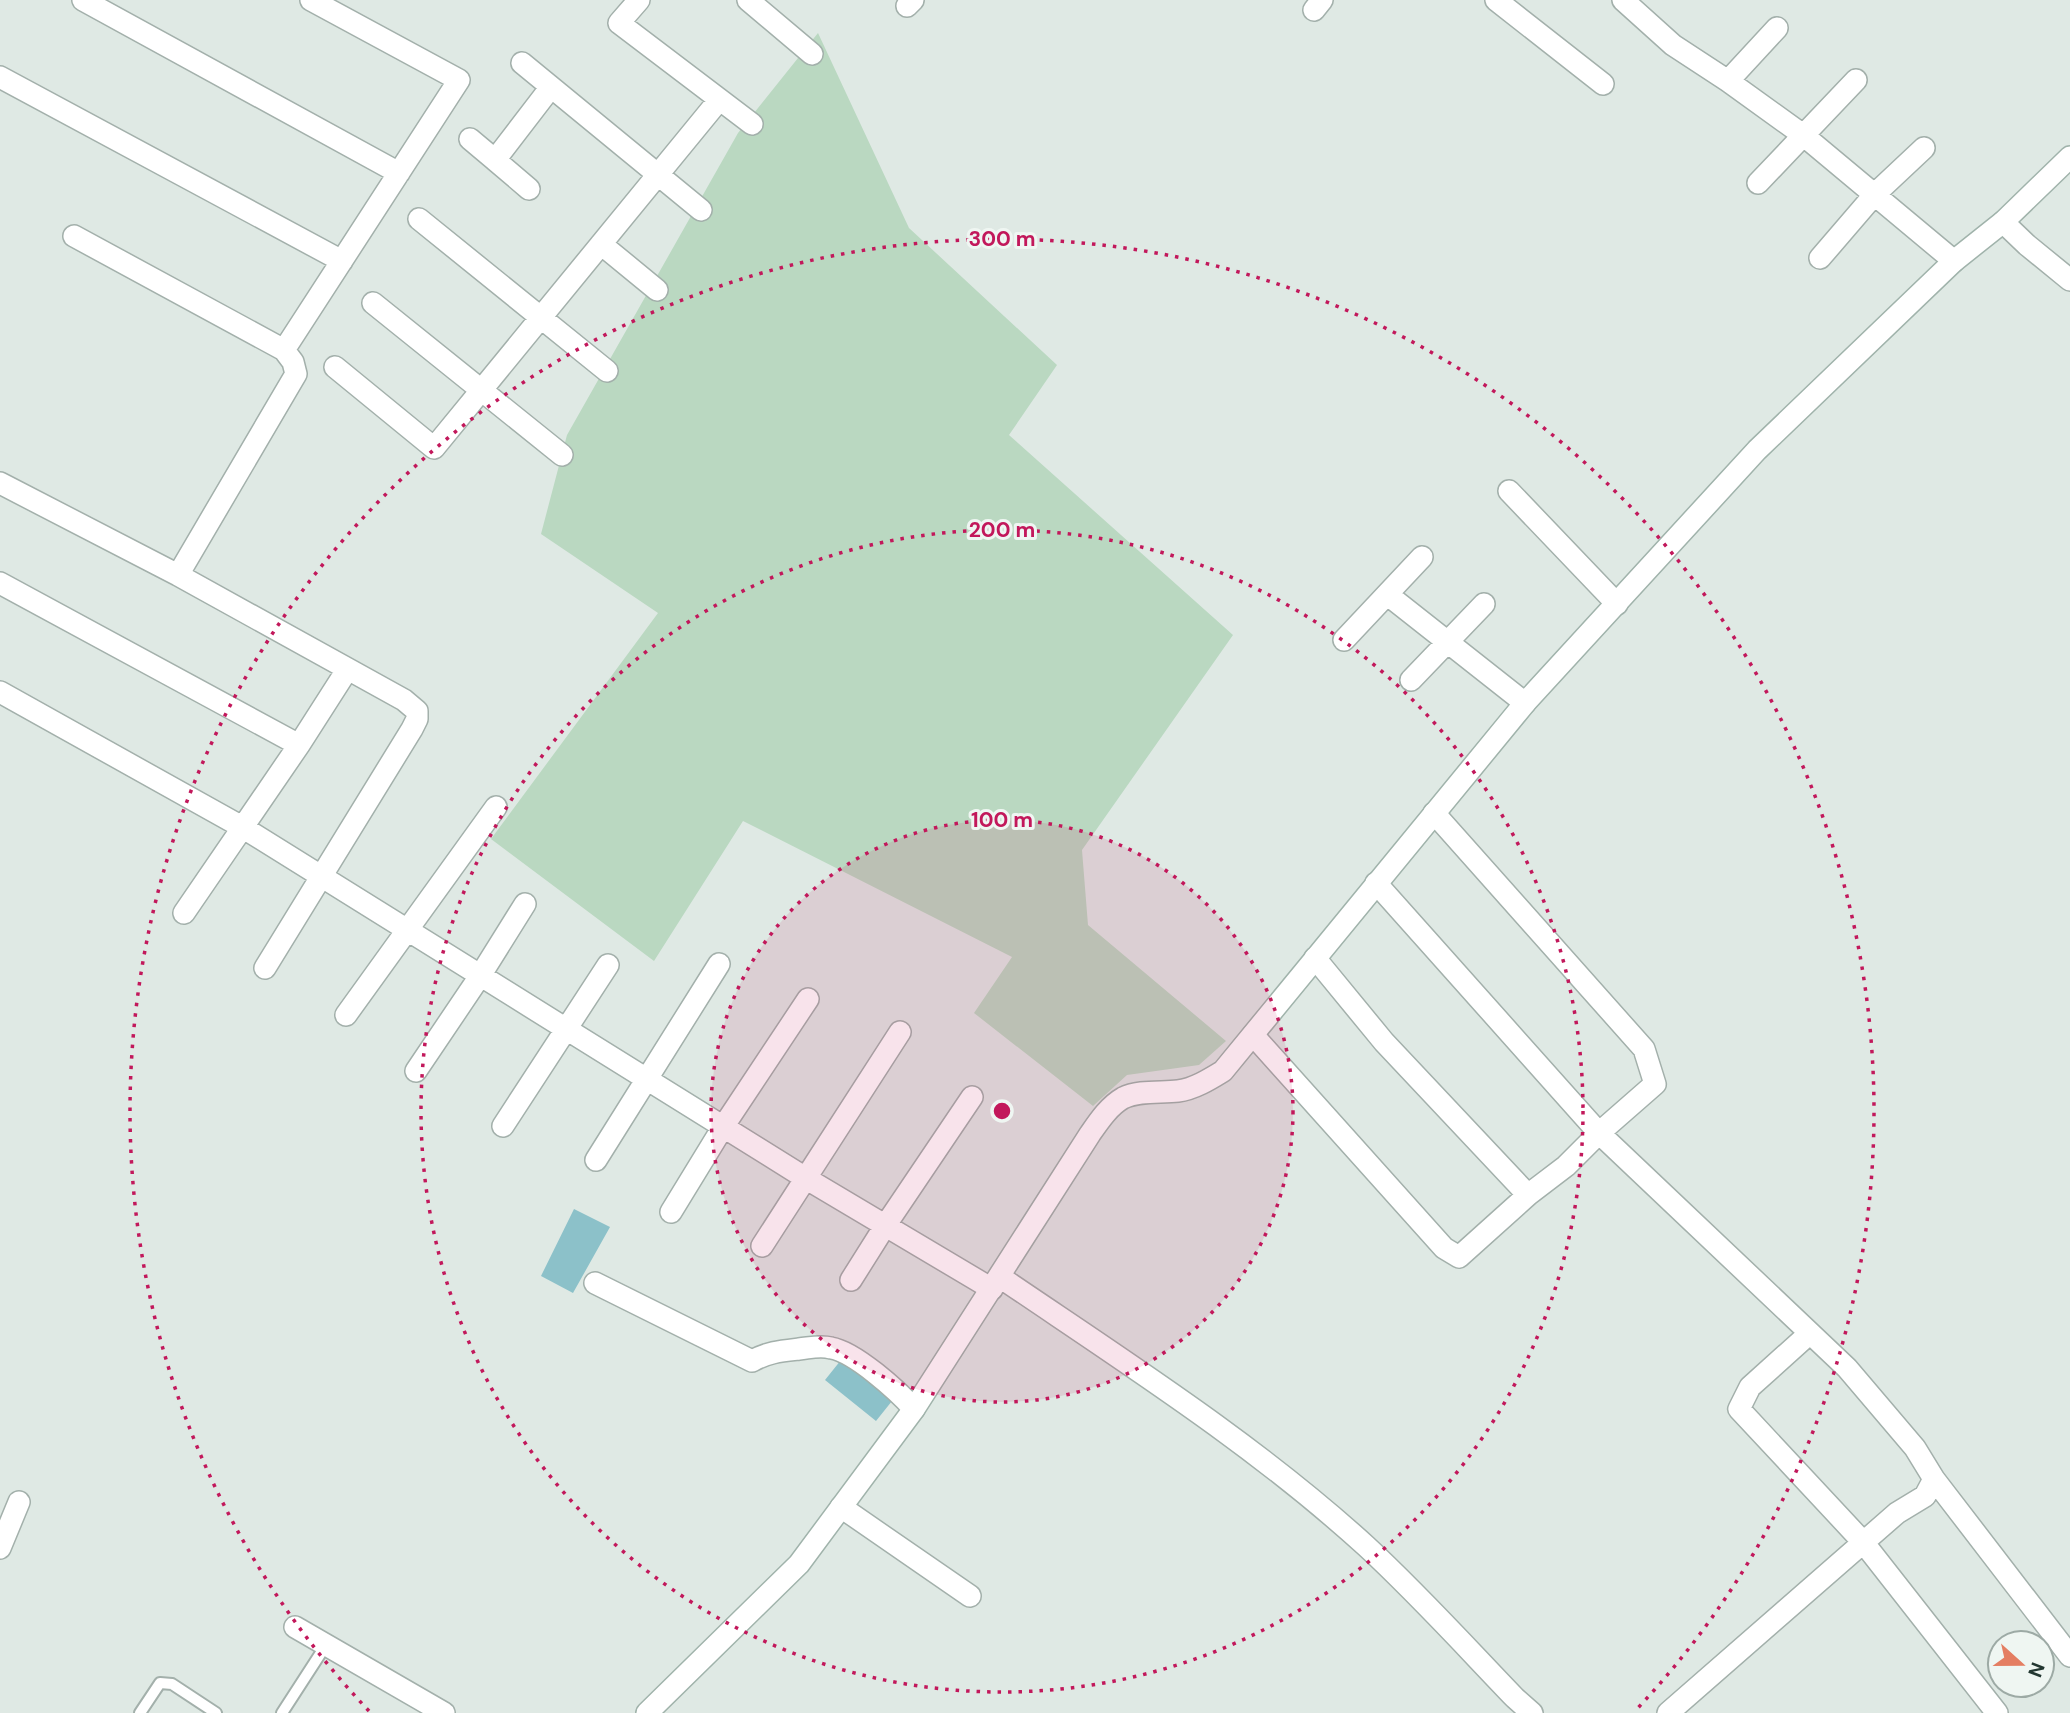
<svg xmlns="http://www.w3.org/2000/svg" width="2070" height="1713" font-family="'DM Sans',sans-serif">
	<rect width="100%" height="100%" fill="#dfe9e4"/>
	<path fill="#bad8c1" d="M818 33 909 228 1057 365 1009 435 1233 635 1082 850 1088 925 1226 1041 1199 1065 1127 1075 1093 1106 974 1013 1012 957 743 821 654 961 491 839 658 613 541 534 567 435 738 133Z"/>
	<path fill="#8cc1c9" d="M574 1209 610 1227 573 1293 541 1276Z
		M841 1360 892 1401 876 1421 825 1380Z"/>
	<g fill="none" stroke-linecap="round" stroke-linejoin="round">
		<defs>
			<path id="lane" d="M140 1713 160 1683 172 1684 216 1713
				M282 1713 326 1645"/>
			<path id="street" d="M83 0 399 173
				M639 0 619 23 752 124
				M748 0 812 54
				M1496 0 1603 84
				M1623 0 1673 45 1728 81 1803 135 1954 261
				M907 6 913 0
				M1314 10 1322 0
				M522 63 701 210
				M0 77 342 261
				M1728 81 1777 28
				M470 139 495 160 551 87
				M495 160 529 189
				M1758 183 1856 80
				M419 219 607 371
				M2003 222 2027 245 2070 280
				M74 236 284 350
				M601 244 657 290
				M1820 258 1875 194 1924 148
				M373 303 562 455
				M335 367 434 448 719 100
				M0 483 178 575 404 700 417 711V719L412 729 265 968
				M1509 491 1617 604
				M178 575 296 374 293 362 284 350 459 80 311 0
				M0 583 299 745
				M1388 595 1525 703
				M1344 640 1422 557
				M1411 680 1484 604
				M0 692 242 827 807 1179 992 1289
				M1376 883 1599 1133 1847 1368 1915 1448 1934 1479 1925 1496 1897 1513 1668 1713
				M184 913 299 745 347 670
				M1315 958 1384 1042 1528 1195
				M346 1015 496 807
				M1253 1035 1444 1248 1459 1257 1528 1195 1566 1166 1599 1133 1655 1084 1644 1049 1434 813
				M416 1071 480 976 525 904
				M503 1126 608 965
				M596 1160 719 964
				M671 1212 723 1127 808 999
				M762 1246 900 1032
				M1000 1277C1125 1362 1254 1444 1366 1546 1418 1594 1466 1647 1515 1698L1532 1713
				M851 1280 885 1226 972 1097
				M595 1283 752 1361C768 1352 781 1351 799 1349 810 1348 820 1345 831 1348 855 1352 898 1391 914 1409
				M1810 1333 1750 1387 1739 1409 1863 1542 1997 1713
				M1934 1479 2070 1656
				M841 1507 970 1596
				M0 1548 19 1502
				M295 1627 444 1713"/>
			<path id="secondary" d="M647 1713 799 1564 914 1409 1090 1134C1099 1121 1109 1106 1123 1098 1139 1090 1161 1093 1178 1091 1194 1089 1210 1079 1223 1071L1525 703 1757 450 1954 261 2003 222 2070 157"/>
		</defs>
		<use href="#lane" stroke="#a3b0ab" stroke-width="14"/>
		<use href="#street" stroke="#a3b0ab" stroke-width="24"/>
		<use href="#secondary" stroke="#a0b3ab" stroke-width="24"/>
		<use href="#lane" stroke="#fff" stroke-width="10"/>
		<use href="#street" stroke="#fff" stroke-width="21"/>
		<use href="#secondary" stroke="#fff" stroke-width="21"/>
	</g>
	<circle cx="1002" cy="1111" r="291" fill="#c2185b" fill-opacity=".12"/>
	<g fill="none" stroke="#c2185b" stroke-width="3.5" stroke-dasharray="3.5 7">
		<circle cx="1002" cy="1111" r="291"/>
		<circle cx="1002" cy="1111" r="581"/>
		<path d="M369 1711A872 872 0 1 1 1635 1711"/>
	</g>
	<circle cx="1002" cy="1111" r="10" fill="#c2185b" stroke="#eff6f2" stroke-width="3.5"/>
	<g font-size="21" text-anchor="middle" font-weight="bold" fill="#c2185b" stroke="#eff6f2" stroke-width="6" stroke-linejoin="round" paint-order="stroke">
		<text x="1002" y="246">300 m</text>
		<text x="1002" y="537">200 m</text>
		<text x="1002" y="827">100 m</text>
	</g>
	<g transform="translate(2021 1664) rotate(111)"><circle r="33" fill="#eff6f2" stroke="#9daaa5" stroke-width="2"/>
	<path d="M0-5L12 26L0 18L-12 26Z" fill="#e47e62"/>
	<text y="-10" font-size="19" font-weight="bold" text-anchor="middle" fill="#223731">N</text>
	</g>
</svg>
